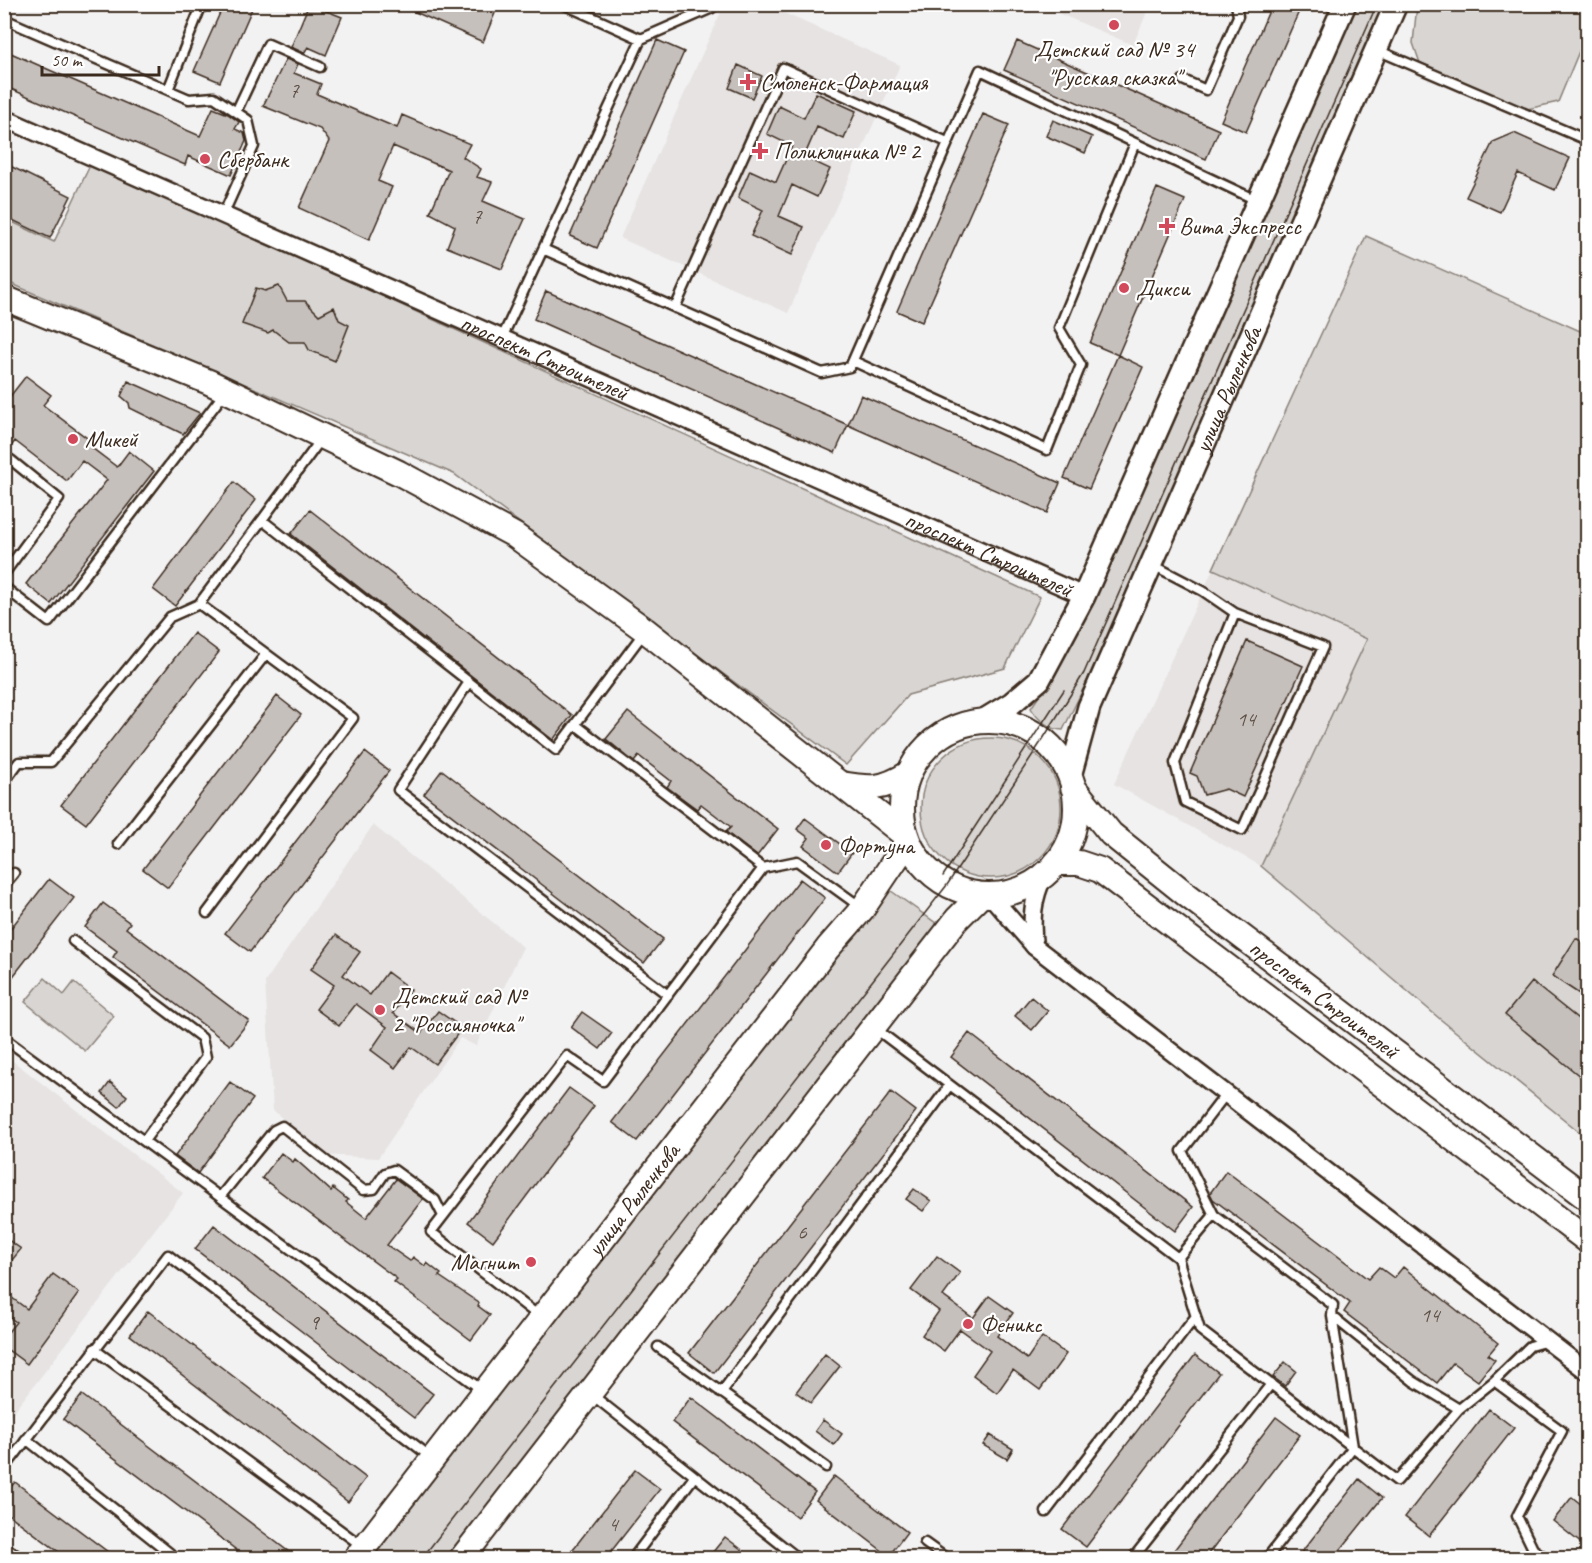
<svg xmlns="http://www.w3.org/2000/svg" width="1592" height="1563" font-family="Caveat,sans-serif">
	<rect width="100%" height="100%" fill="#f3f2f2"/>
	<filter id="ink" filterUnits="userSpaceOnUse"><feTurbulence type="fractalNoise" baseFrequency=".0167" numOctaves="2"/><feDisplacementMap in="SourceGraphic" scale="12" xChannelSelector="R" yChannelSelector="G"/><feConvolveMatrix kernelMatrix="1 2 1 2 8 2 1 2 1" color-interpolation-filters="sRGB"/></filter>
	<g filter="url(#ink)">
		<path fill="#e6e3e2" d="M649 5H701L693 24Z
			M724 5H766L900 65 788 313 620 238Z
			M1039 5H1150L1133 45Z
			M1213 569 1368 639 1261 866 1114 784Z
			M373 825 523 947 476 1046 460 1038 378 1158 323 1155 273 1110 265 982Z
			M4 1054 183 1193 5 1423H4Z"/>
		<path fill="#d8d5d2" stroke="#8a8078" stroke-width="1.5" d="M1346 5H1390L1087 681 1063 730C1050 730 1037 719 1031 708L1045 687Z
			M1417 5H1587V32L1558 102 1523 110 1421 66 1413 43Z
			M91 163 1040 597 1005 668 908 695 846 765 454 474 5 281 4 218 54 242Z
			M1366 236 1587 334V1138L1440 1019 1261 866 1367 639 1213 569Z
			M921 808a70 70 0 1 1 140 0a70 70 0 1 1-140 0Z
			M887 888 940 926 448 1558H371Z
			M45 978 64 995 74 982 114 1016 85 1051 25 1002Z"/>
		<path fill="#c6c0bd" stroke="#3b2a1e" stroke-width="1.5" d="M224 4H254L220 82 194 71Z
			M309 4 342 17 326 55 308 47 304 53 291 47Z
			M397 4H476L495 13 483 42Z
			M1272 4H1289L1300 9 1246 132 1221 121Z
			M657 40 684 52 597 248 570 236Z
			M1017 41 1219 130 1206 159 1004 70Z
			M4 50 200 136 213 108 228 114 239 122 235 129 244 133 246 141 231 175 188 156 185 165 4 86Z
			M286 59 298 64 294 73 321 84 317 94 397 128 402 115 470 144 463 157 481 169 477 177 492 182 483 201 525 219 502 269 447 247 455 226 430 213 449 170 393 146 378 181 392 187 369 240 299 208 329 141 320 129 263 106Z
			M738 65 762 76 752 98 729 88Z
			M816 93 856 111 844 139 817 127 804 157 830 169 817 197 792 185 779 216 804 227 792 255 751 236 763 210 738 198 750 170 776 182 792 146 767 134 779 106 804 118Z
			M983 114 1009 125 922 322 897 311Z
			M1053 120 1092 137 1085 153 1046 136Z
			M1514 133 1570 158 1555 190 1518 173 1500 212 1466 197 1493 142Z
			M4 163 71 196 50 238 4 216Z
			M1157 188 1185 200 1118 355 1090 343Z
			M279 286 287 301H305L319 315 334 307 339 320 349 325 335 361 309 350 305 342H289L273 330 268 333 242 324 256 288 265 291Z
			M546 291 848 425 835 453 534 319Z
			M1118 355 1143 367 1089 489 1064 478Z
			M26 376 51 395 43 405 95 444 92 448 117 467 129 451 154 471 51 604 26 584 107 480 82 461 67 481 15 441 4 456V404Z
			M128 381 200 413 183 434 130 408 129 403 121 396Z
			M861 395 1060 483 1047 513 848 425Z
			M234 482 256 500 175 606 153 589Z
			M310 510 572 715 553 740 291 534Z
			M194 633 219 652 86 824 61 805Z
			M1247 641 1303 666 1243 797 1226 789 1204 795 1197 776 1190 773Z
			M277 696 301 715 168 888 143 869Z
			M628 712 778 829 757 856 726 832 731 827 701 804 697 809 667 787 671 781 639 756 634 762 606 739Z
			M365 752 389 771 250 952 225 933Z
			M442 770 663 939 644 963 424 794Z
			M805 818 852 853 838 872 803 846 809 838 797 829Z
			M49 879 74 898 4 988V937Z
			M800 879 825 898 637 1141 612 1122Z
			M103 903 130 923 126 928 249 1021 230 1045 113 957 117 951 85 927Z
			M336 935 360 952 343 975 370 995 387 972 411 990 393 1013 421 1033 438 1011 462 1028 435 1064 411 1047 395 1068 371 1050 387 1027 356 1004 339 1026 316 1009 334 985 311 969Z
			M1576 938 1587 945V999L1552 976Z
			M1532 982 1587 1026V1082L1505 1015Z
			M1031 997 1048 1011 1032 1030 1015 1016Z
			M582 1012 612 1033 600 1049 571 1027Z
			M969 1033 1193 1207 1175 1231 951 1057Z
			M110 1082 127 1096 119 1107 102 1093Z
			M230 1082 253 1099 198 1173 175 1156Z
			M569 1088 594 1106 493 1241 468 1222Z
			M891 1092 916 1111 714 1373 689 1353Z
			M281 1153 293 1162 295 1159 331 1191 333 1188 348 1200 346 1202 366 1218 396 1179 423 1199 387 1245 410 1261 413 1257 425 1266 427 1263 441 1274 439 1276 479 1303 478 1306 490 1315 471 1340 394 1282 397 1279 262 1178Z
			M1226 1171 1368 1279 1379 1267 1394 1278 1403 1267 1498 1343 1488 1355 1495 1360 1478 1381 1453 1363 1437 1383 1344 1312 1350 1303 1213 1199 1210 1193Z
			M914 1189 931 1201 923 1211 906 1199Z
			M214 1225 433 1394 414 1418 195 1249Z
			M4 1237 21 1249 4 1270Z
			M937 1256 960 1273 943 1296 973 1318 989 1296 1013 1313 997 1336 1027 1359 1042 1337 1066 1354 1040 1390 1013 1370 997 1393 973 1375 990 1351 960 1329 944 1351 922 1335 939 1311 911 1290Z
			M53 1274 79 1293 27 1364 4 1347V1337L16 1322 4 1314V1292L27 1309Z
			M148 1311 366 1478 348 1502 130 1335Z
			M825 1354 840 1366 811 1403 796 1392Z
			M1195 1355 1219 1373 1086 1547 1062 1529Z
			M1285 1362 1296 1371 1285 1386 1273 1377Z
			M82 1395 297 1558H247L63 1419Z
			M691 1397 815 1492 797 1517 672 1422Z
			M1489 1409 1514 1428 1429 1536 1405 1517Z
			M1276 1417 1300 1435 1205 1558H1168Z
			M823 1420 842 1434 834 1445 815 1431Z
			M990 1435 1013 1449 1007 1459 983 1445Z
			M635 1470 660 1489 606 1558H566Z
			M834 1476 907 1532 889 1556 816 1500Z
			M1359 1479 1382 1498 1334 1558H1297Z
			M15 1482 116 1558H67L4 1511V1495Z
			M1572 1497 1587 1509V1548L1553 1521Z
			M725 1537 753 1558H708Z"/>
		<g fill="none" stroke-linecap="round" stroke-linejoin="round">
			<defs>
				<path id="service" d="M563 4 641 39 543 249 822 373 850 367 980 70 1256 200
					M4 19 189 99 214 97 248 120 254 146 223 215
					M641 39 712 8 713 4
					M1377 50 1582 138 1588 144
					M1183 80 1206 90 1238 16 1236 4
					M168 90 202 4
					M236 112 268 44 320 67
					M675 308 783 68 947 142
					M502 338 543 249
					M853 361 1047 450 1081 365 1059 328 1135 143
					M4 468 11 460 59 499 4 574
					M262 520 322 438
					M1153 565 1203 591 1235 613 1323 647 1242 830 1185 802 1175 763 1235 613
					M4 587 49 622 226 391
					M469 682 398 790 668 995
					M576 725 763 868 797 861 862 908
					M4 782 19 762H51L170 617 199 604
					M118 844 266 654
					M4 885 14 873
					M207 913 353 718 199 604 262 520 556 750 645 631
					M73 941 202 1038 206 1057 144 1141
					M876 1029 1178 1258
					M4 1038 482 1390
					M1226 1094 1182 1151 1214 1215 1333 1305 1332 1316 1413 1381 1459 1409 1494 1381 1562 1431 1517 1516 1533 1549 1526 1558
					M220 1197 274 1130 282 1126 363 1190 374 1189 385 1173 394 1170 435 1200 443 1216
					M1214 1215 1178 1258 1200 1330 1397 1481 1459 1409
					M540 1317 431 1232 567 1056 603 1081 763 868
					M658 1347 826 1467
					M94 1349 362 1546
					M1494 1381 1530 1346 1548 1341
					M721 1393 949 1086
					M591 1394 798 1558
					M26 1439 176 1558
					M4 1469 168 1255 432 1458
					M1046 1512 1196 1316
					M925 1543 946 1558
					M4 1546 20 1558
					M1533 1549 1546 1558
					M633 1558 694 1477
					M1133 1558 1271 1384
					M1267 1558 1353 1447 1332 1316"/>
				<g id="minor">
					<path id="s1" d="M4 118 1084 596"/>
					<path d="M990 895 1035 947 1588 1372"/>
					<path d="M1034 946C1031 919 1032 900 1044 875"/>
				</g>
				<g id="tertiary">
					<path d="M984 720 1012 703 1039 680 1084 596 1345 4"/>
					<path id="s2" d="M1070 776 1089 707 1396 4"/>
				</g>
				<g id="secondary">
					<path d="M4 298 209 382 399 473 514 535 645 630 906 836"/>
					<circle cx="989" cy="808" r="87"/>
					<path d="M841 784C871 789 882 790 908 774"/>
					<path id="s3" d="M1073 787 1111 834 1187 895 1588 1199"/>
					<path d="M1056 863H1079L1100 870 1588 1241"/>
					<path id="s4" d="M356 1558 828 948 863 908 908 841"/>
					<path d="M462 1558 957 919 981 895"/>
				</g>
			</defs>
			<use href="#service" stroke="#3b2a1e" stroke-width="13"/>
			<use href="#minor" stroke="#3b2a1e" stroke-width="21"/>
			<use href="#tertiary" stroke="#3b2a1e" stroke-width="26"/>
			<use href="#secondary" stroke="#3b2a1e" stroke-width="28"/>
			<use href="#service" stroke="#fff" stroke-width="8"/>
			<use href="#minor" stroke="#fff" stroke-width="16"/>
			<use href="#tertiary" stroke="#fff" stroke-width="21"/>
			<use href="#secondary" stroke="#fff" stroke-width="24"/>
			<path stroke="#3b2a1e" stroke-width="1.5" d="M943 876 1064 690
				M422 1558 947 885 1043 739 1084 673 1377 4"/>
		</g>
	</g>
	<g fill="#d1495b" stroke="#fff" stroke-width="2">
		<circle cx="1114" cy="25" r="6"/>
		<path d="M745 73h6v6h6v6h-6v6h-6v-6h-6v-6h6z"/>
		<path d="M757 142h6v6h6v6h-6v6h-6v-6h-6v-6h6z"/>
		<circle cx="205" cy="159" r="6"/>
		<path d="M1164 217h6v6h6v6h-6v6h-6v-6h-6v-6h6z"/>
		<circle cx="1124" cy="288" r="6"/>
		<circle cx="73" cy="439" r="6"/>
		<circle cx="826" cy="845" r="6"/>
		<circle cx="380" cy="1010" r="6"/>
		<circle cx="531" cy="1262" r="6"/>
		<circle cx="968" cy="1324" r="6"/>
	</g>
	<g text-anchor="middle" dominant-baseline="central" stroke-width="4.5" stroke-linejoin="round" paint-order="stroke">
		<g font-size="21" fill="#5e5046">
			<text x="294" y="90">7</text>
			<text x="477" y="216">7</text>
			<text x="1246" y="719">14</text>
			<text x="802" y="1232">6</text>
			<text x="1430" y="1315">14</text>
			<text x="314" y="1322">9</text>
			<text x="613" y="1524">4</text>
		</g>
		<g font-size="24" fill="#3b2a1e" stroke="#fff" text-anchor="start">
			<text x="1114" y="49" text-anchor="middle">Детский сад № 34<tspan x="1114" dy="28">"Русская сказка"</tspan></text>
			<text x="760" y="82">Смоленск-Фармация</text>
			<text x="774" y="151">Поликлиника № 2</text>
			<text x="217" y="159">Сбербанк</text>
			<text x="1179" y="226">Вита Экспресс</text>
			<text x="1136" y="288">Дикси</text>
			<text x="85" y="439">Микей</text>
			<text x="838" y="845">Фортуна</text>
			<text x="392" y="996">Детский сад №<tspan x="392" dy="28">2 "Россияночка"</tspan></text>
			<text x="519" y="1262" text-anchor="end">Магнит</text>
			<text x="980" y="1324">Феникс</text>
		</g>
		<g font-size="24" fill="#3b2a1e" stroke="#fff">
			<text stroke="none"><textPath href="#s1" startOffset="591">проспект Строителей</textPath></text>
			<text stroke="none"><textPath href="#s2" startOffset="418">улица Рыленкова</textPath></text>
			<text stroke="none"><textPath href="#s1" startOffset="1077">проспект Строителей</textPath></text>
			<text stroke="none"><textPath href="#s3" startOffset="330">проспект Строителей</textPath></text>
			<text stroke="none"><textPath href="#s4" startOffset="453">улица Рыленкова</textPath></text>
		</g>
	</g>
	<rect width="1592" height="1563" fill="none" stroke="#fff" stroke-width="24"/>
	<rect x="12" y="12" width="1568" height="1539" fill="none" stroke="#3b2a1e" stroke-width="2" filter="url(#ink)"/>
	<path d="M42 66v9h117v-9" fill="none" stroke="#3b2a1e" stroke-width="3"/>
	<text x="51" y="66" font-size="18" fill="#3b2a1e" stroke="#ffffff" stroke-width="4.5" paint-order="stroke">50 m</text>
</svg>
